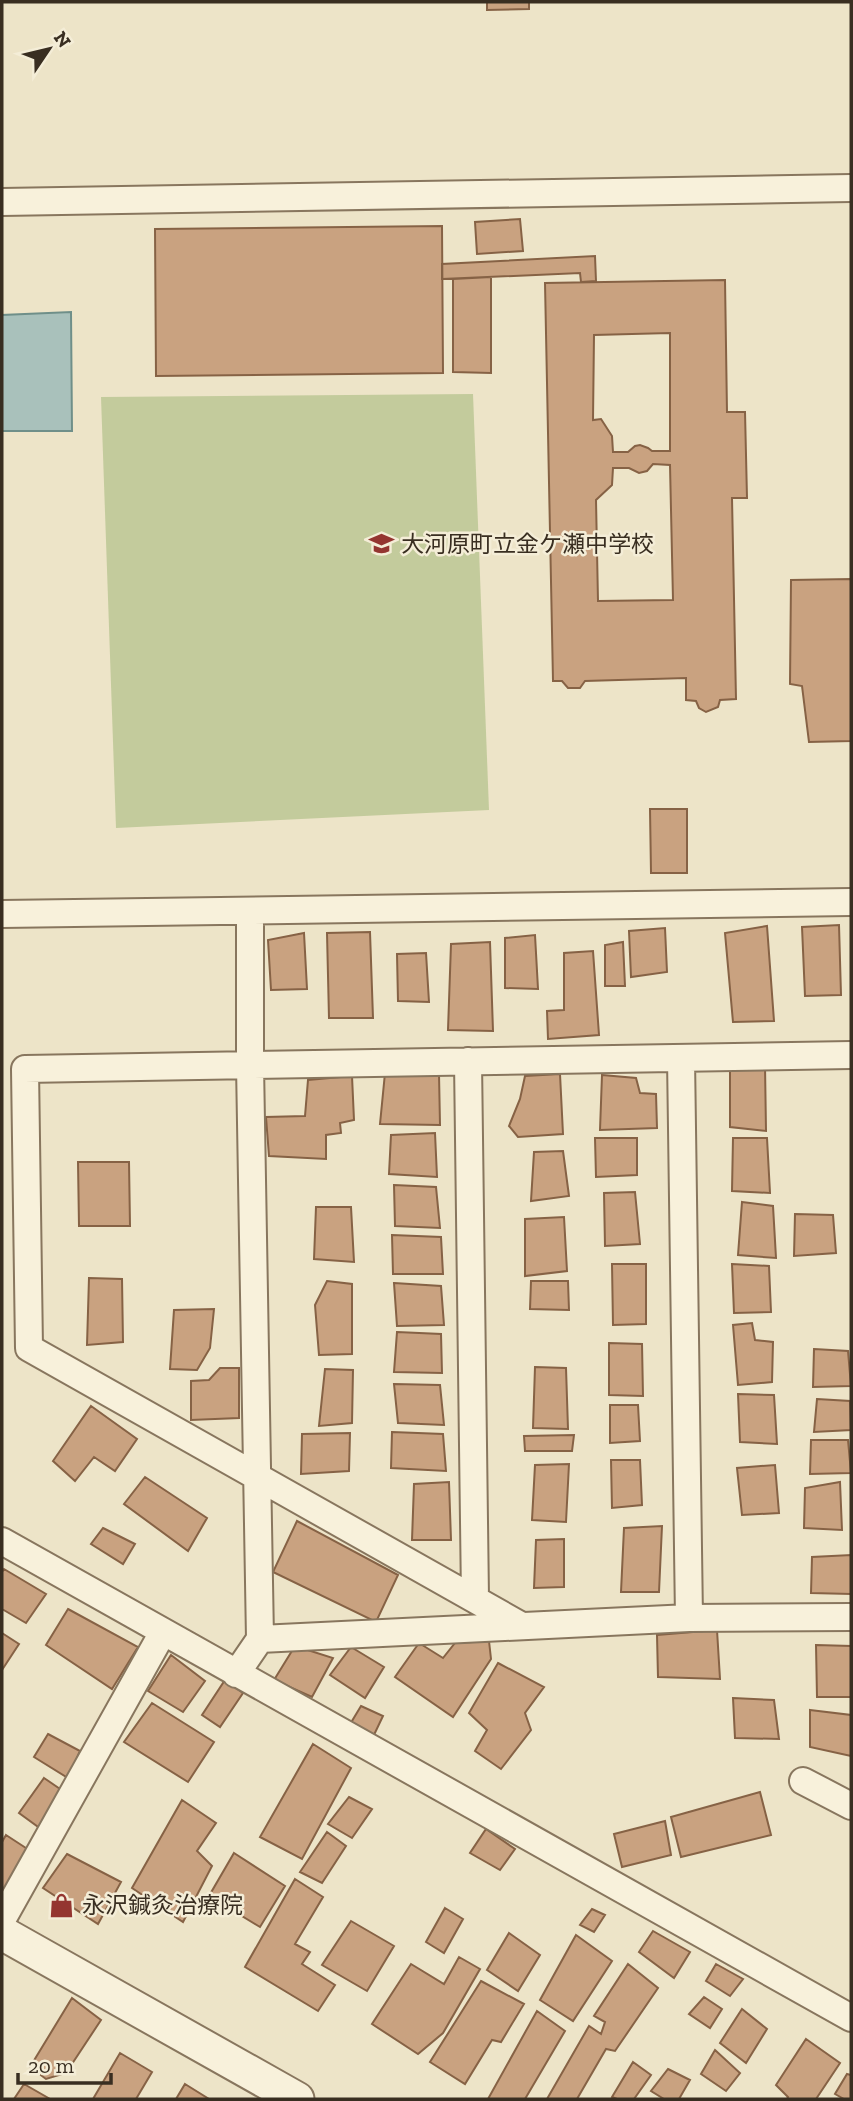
<svg xmlns="http://www.w3.org/2000/svg" width="853" height="2101" font-family="'Zilla Slab','Noto Sans JP',serif">
	<rect width="100%" height="100%" fill="#ede4c8"/>
	<path fill="#c3cb9c" d="M473 394 489 810 116 828 101 397Z"/>
	<path fill="#a9c1bb" stroke="#6f8f89" stroke-width="2" d="M71 312 72 431H2V315Z"/>
	<path fill="#c9a280" stroke="#866245" stroke-width="2" fill-rule="evenodd" d="M487 2H529V9L487 10Z
		M520 219 523 251 477 254 475 222Z
		M442 226 443 373 156 376 155 229Z
		M595 256 596 281 581 282 580 273 442 279V264Z
		M491 277V373L453 372V279Z
		M725 280 727 412H745L747 498H732L736 699 720 700 718 707 706 712 699 708 696 701 686 700V678L585 681 580 688H568L562 681H553L545 283ZM670 333V451H652L648 448 640 445 635 446 628 452H613L612 436 601 419 593 420 594 335ZM653 464 670 465 673 600 598 601 596 500 612 485 613 468H629L639 473 647 471Z
		M851 579V741L809 742 802 686 790 684 791 580Z
		M650 809H687V873H651Z
		M839 925 841 995 805 996 802 927Z
		M767 926 774 1021 733 1022 725 933Z
		M665 928 667 972 631 977 629 931Z
		M370 932 373 1018H329L327 933Z
		M304 933 307 989 271 990 268 940Z
		M535 935 538 989 505 988V938Z
		M490 942 493 1031 448 1030 451 944Z
		M623 942 625 986H605V945Z
		M593 951 599 1035 548 1039 547 1011 564 1010V953Z
		M426 953 429 1002 398 1001 397 954Z
		M730 1063 765 1065 766 1131 730 1127Z
		M385 1073 439 1074 440 1125 380 1124Z
		M560 1074 563 1134 518 1137 509 1126 520 1099 525 1076Z
		M602 1075 636 1078 640 1093 656 1094 657 1128 600 1130Z
		M352 1076 354 1120 340 1123 341 1133 326 1135V1159L269 1156 266 1117 305 1116 308 1080Z
		M435 1133 437 1177 389 1174 391 1135Z
		M595 1138H637V1175L596 1177Z
		M733 1138H767L770 1193 732 1191Z
		M563 1151 569 1196 531 1201 534 1152Z
		M78 1162H129L130 1226H79Z
		M394 1185 436 1187 440 1228 395 1226Z
		M635 1192 640 1244 605 1246 604 1193Z
		M742 1202 773 1206 776 1258 738 1255Z
		M316 1207H351L354 1262 314 1259Z
		M795 1214 833 1215 836 1253 794 1256Z
		M564 1217 567 1271 525 1276V1219Z
		M392 1235 441 1237 443 1274H393Z
		M612 1264H646V1324L613 1325Z
		M732 1264 769 1266 771 1312 734 1313Z
		M89 1278 122 1279 123 1342 87 1345Z
		M327 1281 352 1284V1354L319 1355 315 1305Z
		M531 1281H568L569 1310 530 1309Z
		M394 1283 441 1286 444 1325 397 1326Z
		M214 1309 210 1348 197 1370 170 1369 174 1310Z
		M752 1323 755 1340 773 1342 772 1382 738 1385 733 1325Z
		M397 1332 441 1334 442 1373 394 1372Z
		M609 1343 642 1344 643 1396 609 1395Z
		M814 1349 848 1351 851 1386 813 1387Z
		M535 1367 566 1368 568 1429 533 1428Z
		M220 1368H239V1418L191 1420V1381L209 1380Z
		M325 1369 353 1370 352 1423 319 1426Z
		M394 1384 440 1385 444 1425 398 1423Z
		M738 1394 774 1395 777 1444 740 1442Z
		M817 1399 850 1401 851 1430 814 1432Z
		M610 1405H638L640 1441 610 1443Z
		M91 1406 137 1439 115 1471 94 1457 75 1481 53 1461Z
		M392 1432 443 1434 446 1471 391 1468Z
		M350 1433 349 1471 301 1474 302 1434Z
		M574 1435 572 1451H525L524 1436Z
		M811 1440H848L851 1473 810 1474Z
		M611 1460H640L642 1505 612 1508Z
		M569 1464 566 1522 532 1520 535 1465Z
		M775 1465 779 1513 742 1515 737 1468Z
		M145 1477 207 1518 188 1551 124 1504Z
		M449 1482 451 1540H412L414 1484Z
		M840 1482 842 1530 804 1528 805 1488Z
		M297 1521 398 1575 376 1622 273 1572Z
		M662 1526 659 1592H621L624 1528Z
		M103 1528 135 1544 123 1564 91 1544Z
		M564 1539V1587L534 1588 536 1540Z
		M851 1555V1594L811 1593 812 1557Z
		M4 1569 46 1594 26 1623 2 1609V1572Z
		M68 1609 138 1647 112 1689 46 1645Z
		M717 1630 720 1679 658 1677 657 1635Z
		M2 1633 19 1644 2 1670Z
		M489 1641 491 1659 453 1717 395 1677 419 1643 443 1658 455 1643Z
		M816 1645 851 1646V1697H817Z
		M295 1646 333 1658 312 1697 274 1680Z
		M351 1647 384 1667 365 1698 330 1675Z
		M171 1655 205 1681 183 1712 148 1691Z
		M498 1663 544 1687 525 1713 531 1730 501 1769 475 1751 487 1730 469 1713Z
		M225 1680 243 1693 220 1727 202 1715Z
		M733 1698 774 1700 779 1739 735 1738Z
		M152 1703 214 1742 188 1782 124 1742Z
		M361 1706 383 1716 372 1739 349 1726Z
		M810 1710 851 1715V1756L810 1747Z
		M48 1734 80 1751 68 1778 34 1757Z
		M313 1744 351 1768 302 1859 260 1837Z
		M44 1778 63 1791 41 1829 19 1813Z
		M760 1792 771 1835 681 1857 671 1817Z
		M349 1797 372 1809 352 1838 328 1824Z
		M182 1800 216 1823 197 1851 212 1866 183 1922 132 1888Z
		M665 1821 671 1855 622 1867 614 1834Z
		M486 1829 515 1849 500 1870 470 1853Z
		M327 1832 346 1846 322 1883 300 1872Z
		M6 1835 29 1850 8 1891 2 1887V1842Z
		M234 1853 285 1886 260 1927 209 1896Z
		M67 1854 121 1882 98 1924 43 1888Z
		M295 1879 323 1897 295 1944 310 1952 302 1964 335 1985 318 2011 245 1967Z
		M445 1908 463 1919 444 1953 426 1942Z
		M592 1909 605 1915 594 1932 580 1925Z
		M351 1921 394 1946 367 1991 322 1965Z
		M653 1931 690 1952 674 1978 639 1952Z
		M509 1933 540 1955 518 1991 487 1970Z
		M576 1935 612 1961 573 2021 540 2000Z
		M459 1957 480 1969 443 2033 418 2054 372 2024 411 1964 444 1984Z
		M628 1964 658 1988 615 2051 606 2049 577 2099H547L589 2026 601 2034 605 2022 594 2016Z
		M716 1964 743 1979 730 1996 706 1981Z
		M481 1981 524 2004 501 2042 492 2040 465 2084 430 2062Z
		M704 1997 722 2009 710 2028 689 2014Z
		M72 1998 101 2020 66 2073 46 2079 30 2067Z
		M742 2009 767 2029 746 2063 720 2043Z
		M537 2011 565 2031 525 2099H488Z
		M806 2039 840 2063 816 2099H787L788 2097 776 2085Z
		M715 2050 740 2073 726 2091 701 2074Z
		M120 2053 152 2072 136 2099H93Z
		M633 2062 651 2075 634 2099H617L612 2097Z
		M668 2069 690 2080 679 2099H664L651 2091Z
		M847 2074 851 2075V2099H844L835 2094Z
		M24 2084 50 2099H14Z
		M185 2084 209 2099H176Z"/>
	<g fill="none" stroke-linecap="round" stroke-linejoin="round">
		<defs>
			<path id="minor" d="M2 202 851 188
				M2 914 851 902
				M681 1058 689 1618
				M468 1061 475 1598
				M2 1541 851 2018
				M522 1626 29 1348 25 1069 851 1055
				M260 1639 689 1618 851 1617
				M236 1674 260 1639 250 1065V912
				M803 1781 851 1806
				M2 1920 163 1632"/>
			<path id="tertiary" d="M2 1933 297 2099"/>
		</defs>
		<use href="#minor" stroke="#88765e" stroke-width="30"/>
		<use href="#tertiary" stroke="#88765e" stroke-width="37"/>
		<use href="#minor" stroke="#f8f1db" stroke-width="26"/>
		<use href="#tertiary" stroke="#f8f1db" stroke-width="33"/>
	</g>
	<defs>
		<symbol id="school-bare" viewBox="-9 -9 18 18"><path d="M0-5L7-2L0 1L-7-2ZM-4 1L0 2.5L4 1V4Q0 6-4 4Z" fill="#943530" stroke="#f4edd7" stroke-width="2.5" paint-order="stroke"/></symbol>
		<symbol id="shop-bare" viewBox="-9 -9 18 18"><path d="M-5-2.5h2.3a2.7 3.5 0 0 1 5.4 0H5L5.5 6h-11ZM-1.5-2.5h3a1.5 2.3 0 0 0-3 0Z" fill="#943530" stroke="#f4edd7" stroke-width="2.5" paint-order="stroke"/></symbol>
	</defs>
	<g fill-rule="evenodd">
		<use href="#school-bare" x="364" y="526" width="35" height="35"/>
		<use href="#shop-bare" x="44" y="1888" width="35" height="35"/>
	</g>
	<g text-anchor="middle" dominant-baseline="central" stroke-width="5" stroke-linejoin="round" paint-order="stroke">
		<g font-size="23" fill="#392e21" stroke="#f4edd7" text-anchor="start">
			<text x="401" y="544">大河原町立金ケ瀬中学校</text>
			<text x="82" y="1905">永沢鍼灸治療院</text>
		</g>
	</g>
	<rect width="853" height="2101" fill="none" stroke="#392e21" stroke-width="7"/>
	<g transform="translate(49 49) rotate(55)" stroke="#f4edd7" stroke-width="5" paint-order="stroke">
	<path d="M0-5L12 26L0 18L-12 26Z" fill="#392e21"/>
	<text y="-10" font-size="19" font-weight="bold" text-anchor="middle" fill="#392e21">N</text>
	</g>
	<path d="M18 2073v10h93v-10" fill="none" stroke="#392e21" stroke-width="3.5"/>
	<text x="28" y="2073" font-size="21" fill="#392e21" stroke="#f4edd7" stroke-width="5" paint-order="stroke">20 m</text>
</svg>
